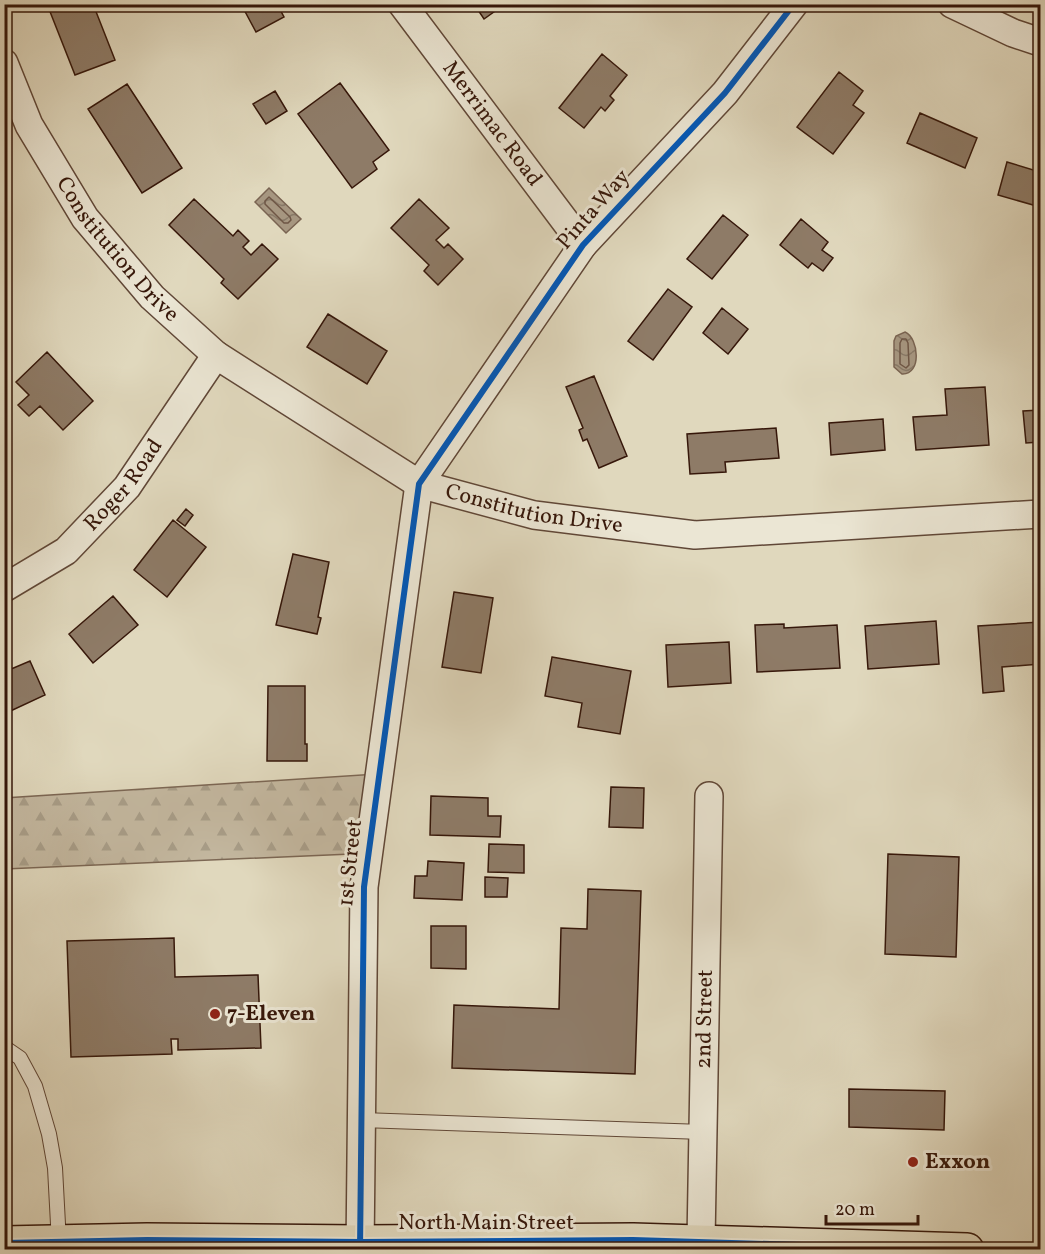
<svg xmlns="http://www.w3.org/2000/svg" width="1045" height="1254" font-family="Vollkorn,serif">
	<defs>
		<pattern id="forest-firs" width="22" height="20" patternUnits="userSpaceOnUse" patternTransform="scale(1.5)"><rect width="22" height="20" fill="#c3b79f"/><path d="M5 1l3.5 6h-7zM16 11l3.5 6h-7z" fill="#a89d88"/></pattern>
		<pattern id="water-waves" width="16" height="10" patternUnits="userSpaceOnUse" patternTransform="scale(1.5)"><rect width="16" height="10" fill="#a69680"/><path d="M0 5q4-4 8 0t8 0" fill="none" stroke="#887967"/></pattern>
	</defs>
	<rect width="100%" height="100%" fill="#e0d8bd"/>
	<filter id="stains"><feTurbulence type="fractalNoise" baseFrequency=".00333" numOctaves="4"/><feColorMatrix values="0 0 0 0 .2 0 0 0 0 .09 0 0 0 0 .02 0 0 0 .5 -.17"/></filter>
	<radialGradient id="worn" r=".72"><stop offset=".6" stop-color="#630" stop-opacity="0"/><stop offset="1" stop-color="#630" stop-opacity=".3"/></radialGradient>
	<path fill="url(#forest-firs)" stroke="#7c6754" stroke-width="1.5" d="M377 774 374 853 5 869 4 798Z"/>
	<path fill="url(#water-waves)" stroke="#796351" stroke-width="1.5" d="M269 188 301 219 286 233 255 202Z
		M905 332C919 338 922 375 902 374L894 367V341L896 336Z"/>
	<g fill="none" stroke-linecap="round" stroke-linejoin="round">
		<path stroke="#6e5645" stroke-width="1.5" d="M269 197 290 217 291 220 288 223H284L265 204V201Z
			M902 339H906L908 343 909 365 906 368 900 364V343Z"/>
	</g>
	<path fill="#8e7b67" stroke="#36170a" stroke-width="1.5" d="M47 4H93L115 60 75 75Z
		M241 4H277L284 17 256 32Z
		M474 4H505L484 19Z
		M602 54 627 75 610 96 614 100 605 111 601 107 584 128 559 108Z
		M839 72 863 91 853 105 864 113 833 154 797 127Z
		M340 83 389 150 373 162 377 169 352 188 298 114Z
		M127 84 182 168 142 193 88 109Z
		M275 91 287 111 266 124 253 104Z
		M920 113 977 138 965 168 907 143Z
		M1007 162 1040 172V207L998 195Z
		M194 199 233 236 238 230 249 241 243 247 251 255 262 244 278 259 238 299 221 283 224 279 169 225Z
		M419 199 449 228 436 240 444 248 448 244 463 259 438 285 424 271 429 265 391 228Z
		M723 215 748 235 712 279 687 259Z
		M801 219 828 242 822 250 833 258 823 271 812 263 808 268 780 245Z
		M668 289 692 307 653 360 628 341Z
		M722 308 748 329 728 354 703 333Z
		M328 314 387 351 367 384 307 347Z
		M47 352 93 401 63 430 40 406 29 416 18 405 29 395 16 382Z
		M594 376 627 456 599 468 587 439 583 441 579 430 583 428 566 387Z
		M985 387 989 445 916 450 913 417 947 415 945 389Z
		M1040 410V442L1026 443 1023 411Z
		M883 419 885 450 831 455 829 423Z
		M776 428 779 458 725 462 726 472 690 474 687 434Z
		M186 509 193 515 185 526 177 520Z
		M173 520 206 547 167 597 134 570Z
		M293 554 329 562 318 617 321 618 317 634 276 625Z
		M454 592 493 598 481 673 442 667Z
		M113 596 138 625 93 663 69 634Z
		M936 621 939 664 868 669 865 626Z
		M1040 622V664L1002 667 1004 691 983 693 978 626Z
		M784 624V628L837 625 840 668 757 672 755 625Z
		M729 642 731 683 668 687 666 645Z
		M552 657 631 671 620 734 578 727 582 703 545 696Z
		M30 661 45 695 4 714V672Z
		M268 686H305V744H307V761H267Z
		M611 787 644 788 643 828 609 827Z
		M431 796 488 798V816H501L500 837 430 835Z
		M489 844 524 845V873L488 872Z
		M888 854 959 857 956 957 885 954Z
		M428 861 464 863 462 900 414 898 415 876H427Z
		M485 877 508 878 507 897H485Z
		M588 889 641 891 635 1074 452 1068 454 1005 559 1009 561 928 587 929Z
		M431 926H466V969L431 968Z
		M174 938 175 977 258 975 261 1048 178 1050V1039H171L172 1054 71 1057 67 941Z
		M849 1089 945 1091 944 1130 849 1127Z"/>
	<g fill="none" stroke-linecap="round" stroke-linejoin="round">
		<defs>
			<path id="lane" d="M4 1047 20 1058 35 1086 49 1134 55 1168 59 1243
				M362 1120 703 1132"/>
			<g id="street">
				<path id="s1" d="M402 4 583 245"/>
				<path d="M952 4 1013 33 1040 42"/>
				<path id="s2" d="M4 63 29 125 85 218 152 297 216 355 419 484 534 515 695 535 1040 514"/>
				<path id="s3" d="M4 588 66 551 127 487 216 355"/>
				<path id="s4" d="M701 1241 709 796"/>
				<path d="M360 1250 364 887 419 484 583 245 725 93 794 4"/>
			</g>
			<path id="highway" d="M4 1243 147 1240 361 1242 633 1240 967 1250"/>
		</defs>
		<use href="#lane" stroke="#604737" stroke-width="16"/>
		<use href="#street" stroke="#604737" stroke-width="30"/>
		<use href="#highway" stroke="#36170a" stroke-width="36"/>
		<use href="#lane" stroke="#ebe6d4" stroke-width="14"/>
		<use href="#street" stroke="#ebe6d4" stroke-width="27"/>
		<use href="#highway" stroke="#e0d8bd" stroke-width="33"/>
		<defs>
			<path id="cycleway" d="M4 1243 147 1240 361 1242 633 1240 967 1250
				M360 1250 364 887 419 484 583 245 725 93 794 4"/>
		</defs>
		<use href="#cycleway" stroke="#ebe6d4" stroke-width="10"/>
		<use href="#cycleway" stroke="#0057b8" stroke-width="6"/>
	</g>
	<g fill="#8f2418" stroke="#ebe6d4" stroke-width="2">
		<circle cx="215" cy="1014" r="6"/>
		<circle cx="913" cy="1162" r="6"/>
	</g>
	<g text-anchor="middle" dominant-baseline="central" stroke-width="6" stroke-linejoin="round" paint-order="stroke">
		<g font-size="22" fill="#36170a" stroke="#ebe6d4">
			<text stroke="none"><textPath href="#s1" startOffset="150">Merrimac Road</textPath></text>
			<text transform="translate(594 210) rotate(-49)">Pinta Way</text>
			<text stroke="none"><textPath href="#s2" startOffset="220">Constitution Drive</textPath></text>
			<text stroke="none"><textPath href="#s3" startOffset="160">Roger Road</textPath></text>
			<text stroke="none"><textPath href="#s2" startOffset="724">Constitution Drive</textPath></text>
			<text transform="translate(351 863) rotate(-84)">1st Street</text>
			<text stroke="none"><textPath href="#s4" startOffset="222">2nd Street</textPath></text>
			<text x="486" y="1223">North Main Street</text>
		</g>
		<g font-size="22" font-weight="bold" fill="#36170a" stroke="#ebe6d4" text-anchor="start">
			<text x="227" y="1014">7-Eleven</text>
			<text x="925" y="1162">Exxon</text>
		</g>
	</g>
	<rect width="1045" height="1254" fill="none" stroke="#e0d8bd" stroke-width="24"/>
	<rect x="6" y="6" width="1033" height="1242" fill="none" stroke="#36170a" stroke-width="3"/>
	<rect x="12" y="12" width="1021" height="1230" fill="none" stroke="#36170a" stroke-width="1.5"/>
	<path d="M826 1215v9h92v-9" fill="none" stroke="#36170a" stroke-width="3"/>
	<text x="835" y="1215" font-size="18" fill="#36170a" stroke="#ebe6d4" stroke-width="4.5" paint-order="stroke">20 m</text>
	<rect width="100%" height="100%" filter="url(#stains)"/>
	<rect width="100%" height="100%" fill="url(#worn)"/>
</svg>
